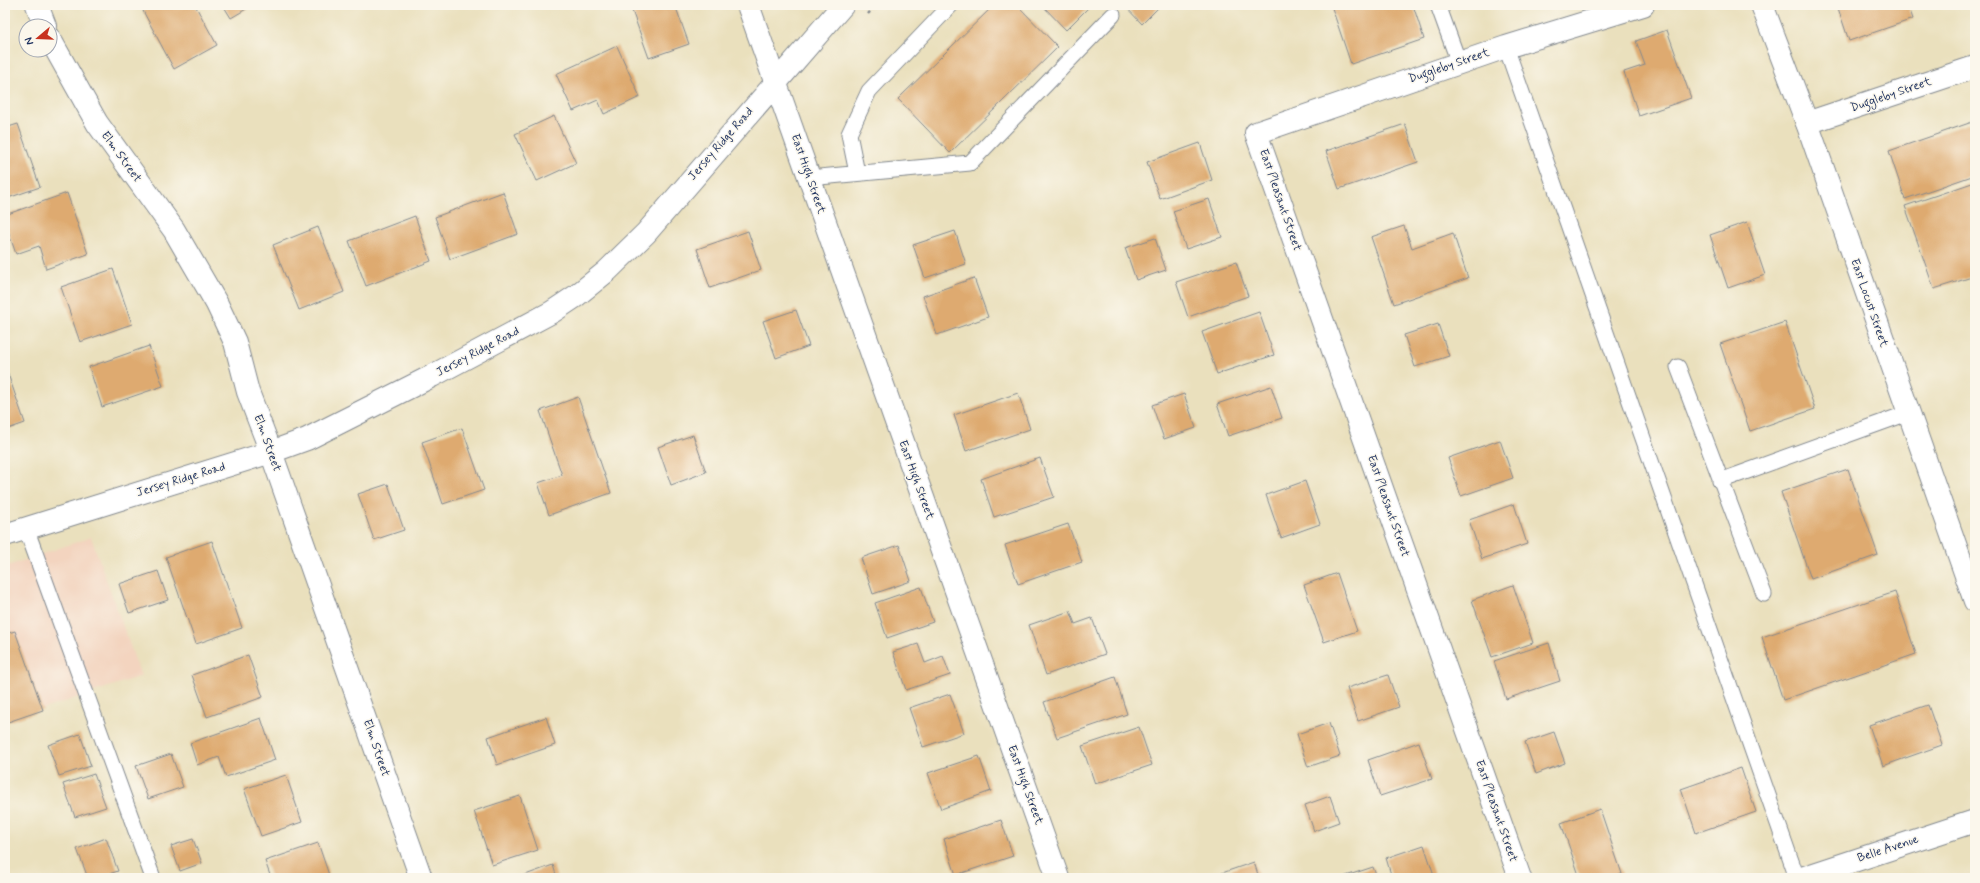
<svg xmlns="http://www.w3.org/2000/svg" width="1980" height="883" font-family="Mynerve,sans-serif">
	<rect width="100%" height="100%" fill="#fbf7ec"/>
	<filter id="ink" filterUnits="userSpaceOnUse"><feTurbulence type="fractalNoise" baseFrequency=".025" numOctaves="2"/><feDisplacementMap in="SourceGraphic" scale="8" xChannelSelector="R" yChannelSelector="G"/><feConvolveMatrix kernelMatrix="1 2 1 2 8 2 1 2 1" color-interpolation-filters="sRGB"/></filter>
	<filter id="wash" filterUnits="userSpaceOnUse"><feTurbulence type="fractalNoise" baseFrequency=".012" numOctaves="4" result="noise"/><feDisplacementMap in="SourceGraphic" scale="16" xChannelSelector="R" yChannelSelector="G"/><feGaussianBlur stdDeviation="0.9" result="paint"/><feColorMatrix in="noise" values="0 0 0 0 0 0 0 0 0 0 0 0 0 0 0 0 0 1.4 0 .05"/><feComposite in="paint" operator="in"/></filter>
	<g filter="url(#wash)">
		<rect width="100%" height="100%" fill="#eae0bd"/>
		<path fill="#f3d4bf" d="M91 537 141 676 5 722V567Z"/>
		<g id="blocks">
			<path fill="#deaa6f" d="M195 5 217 45 174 69 143 11 152 5Z
				M223 5H253L231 18Z
				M630 5H675L689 44 649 58Z
				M994 5H1017L1058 47 950 153 898 99Z
				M1042 5H1091L1066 30Z
				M1124 5H1161L1142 24Z
				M1331 5H1413L1424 39 1351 64Z
				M1837 5H1908L1913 19 1849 41Z
				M1667 30 1691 98 1639 116 1624 72 1645 65 1636 41Z
				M617 46 640 97 604 114 598 100 573 111 556 74Z
				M554 116 576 163 537 181 515 134Z
				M1975 121V175L1905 199 1889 151Z
				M18 124 40 187 5 199V128Z
				M1405 124 1418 162 1339 189 1326 151Z
				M1200 143 1212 180 1160 199 1147 162Z
				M1975 182V276L1934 289 1905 206Z
				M503 192 518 234 450 259 435 217Z
				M67 193 88 254 46 269 39 246 16 254 5 222V215Z
				M1209 199 1222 237 1186 249 1173 211Z
				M415 216 431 261 366 286 349 241Z
				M1747 222 1765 275 1728 288 1710 235Z
				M1404 226 1412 248 1453 233 1468 278 1394 304 1371 237Z
				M318 227 344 292 299 310 273 245Z
				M748 231 761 270 710 288 697 249Z
				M955 231 966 264 925 278 913 245Z
				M1155 238 1166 270 1136 280 1125 248Z
				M1236 262 1248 296 1188 317 1176 282Z
				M113 269 132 324 80 342 61 287Z
				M974 278 988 317 937 335 923 296Z
				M796 310 809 346 776 358 763 321Z
				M1259 312 1274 355 1217 374 1202 332Z
				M1785 322 1815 409 1750 431 1720 344Z
				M1438 324 1449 356 1415 367 1404 335Z
				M149 346 163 386 102 407 89 367Z
				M5 371H7L25 423 5 430Z
				M1271 386 1282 418 1228 436 1217 404Z
				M1018 393 1030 429 966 451 954 415Z
				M1184 394 1196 428 1164 439 1152 405Z
				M578 397 611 493 549 515 538 483 562 475 540 411Z
				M462 428 484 490 443 504 422 442Z
				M693 435 706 472 671 485 658 447Z
				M1500 440 1513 478 1461 496 1448 458Z
				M1040 458 1054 497 994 517 981 479Z
				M1848 469 1878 555 1811 579 1781 492Z
				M1305 481 1320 524 1281 538 1266 495Z
				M388 484 404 530 374 540 358 494Z
				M1514 504 1527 544 1482 559 1469 520Z
				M1068 524 1082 562 1018 584 1005 545Z
				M212 541 242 628 196 644 166 557Z
				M899 545 911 581 873 594 861 558Z
				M158 571 168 600 129 613 119 584Z
				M1337 573 1357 631 1324 642 1304 585Z
				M1513 585 1533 643 1492 657 1472 600Z
				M921 587 933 622 887 638 875 603Z
				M1895 592 1916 654 1783 700 1762 637Z
				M1070 611 1075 624 1092 618 1105 654 1046 675 1029 625Z
				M15 631 43 710 5 723V634Z
				M1549 643 1560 681 1506 699 1494 661Z
				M918 644 925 663 943 656 950 675 906 690 893 652Z
				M248 655 263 697 207 717 192 675Z
				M1388 675 1399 707 1358 721 1347 688Z
				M1115 677 1127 714 1057 738 1044 702Z
				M950 694 964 733 923 747 909 708Z
				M1928 705 1942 745 1883 766 1869 725Z
				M546 717 555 745 497 765 488 737Z
				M261 718 275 760 226 777 219 757 197 765 190 743Z
				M1329 723 1340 756 1308 767 1297 734Z
				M1139 727 1152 765 1095 784 1082 746Z
				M1554 732 1565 763 1536 774 1525 742Z
				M80 734 91 766 59 776 48 745Z
				M1419 742 1432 779 1380 796 1368 760Z
				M171 754 183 787 148 799 136 766Z
				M979 756 991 791 941 809 928 773Z
				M1741 768 1756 812 1696 833 1681 789Z
				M94 774 106 807 75 817 63 784Z
				M286 775 302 822 261 836 244 789Z
				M520 796 538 850 492 865 474 811Z
				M1330 796 1339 822 1314 831 1305 805Z
				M1600 809 1622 874 1612 878H1580L1561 823Z
				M1001 820 1013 856 956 875 944 839Z
				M106 838 118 871 97 878H88L77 849Z
				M193 839 202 863 180 871 171 846Z
				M318 843 330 878H271L265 861Z
				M1424 845 1435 878H1392L1386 858Z
				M1254 862 1259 878H1224L1222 873Z
				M553 865 557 878H517Z
				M1373 867 1377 878H1340Z"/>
		</g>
	</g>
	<g filter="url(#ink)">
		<use href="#blocks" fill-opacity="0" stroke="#82888e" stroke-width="1"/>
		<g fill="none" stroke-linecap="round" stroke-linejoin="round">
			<defs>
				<path id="lane" d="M1438 5 1459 63
					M1506 47 1797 878
					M857 173 849 134 869 91 951 5
					M809 178 970 163 1113 15
					M1678 367 1764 594
					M1720 481 1908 413
					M26 528 153 878"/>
				<path id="street" d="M37 5 45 26
					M748 5 1058 878
					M50 39 97 123 174 230 217 304 235 342 248 392 271 452 421 878
					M1807 123 1975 67
					M1520 878 1256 133 1506 47 1643 5
					M1802 878 1975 821"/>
				<path id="secondary" d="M1762 5 1807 123 1975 601
					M5 535 271 452 307 439 432 376 552 312 576 296 607 271 646 233 843 5"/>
			</defs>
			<use href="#lane" stroke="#82888e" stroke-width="17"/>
			<use href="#street" stroke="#82888e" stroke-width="24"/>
			<use href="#secondary" stroke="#82888e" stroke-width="24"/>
			<path stroke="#82888e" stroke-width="2.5" stroke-dasharray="3 3" stroke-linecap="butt" d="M868 14 876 5"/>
			<use href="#lane" stroke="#fff" stroke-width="15"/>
			<use href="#street" stroke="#fff" stroke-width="22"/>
			<use href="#secondary" stroke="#fff" stroke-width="22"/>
		</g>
	</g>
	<g text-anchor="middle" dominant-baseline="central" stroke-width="3" stroke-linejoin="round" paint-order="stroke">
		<g font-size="12" fill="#1b2f5e" stroke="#fbf7ec">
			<text transform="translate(1449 66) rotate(-19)">Duggleby Street</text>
			<text transform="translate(1891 95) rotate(-19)">Duggleby Street</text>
			<text transform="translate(721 144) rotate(-49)">Jersey Ridge Road</text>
			<text transform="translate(121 157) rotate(54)">Elm Street</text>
			<text transform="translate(808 174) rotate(71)">East High Street</text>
			<text transform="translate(1280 200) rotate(71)">East Pleasant Street</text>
			<text transform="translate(1869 303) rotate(71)">East Locust Street</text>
			<text transform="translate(478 352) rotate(-28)">Jersey Ridge Road</text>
			<text transform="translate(267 443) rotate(70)">Elm Street</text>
			<text transform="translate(181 480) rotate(-17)">Jersey Ridge Road</text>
			<text transform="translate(916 480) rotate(70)">East High Street</text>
			<text transform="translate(1388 506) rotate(71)">East Pleasant Street</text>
			<text transform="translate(376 748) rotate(71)">Elm Street</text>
			<text transform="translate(1025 785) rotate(70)">East High Street</text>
			<text transform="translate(1496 811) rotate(71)">East Pleasant Street</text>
			<text transform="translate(1888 849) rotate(-18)">Belle Avenue</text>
		</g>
	</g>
	<rect width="1980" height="883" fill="none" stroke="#fbf7ec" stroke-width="20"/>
	<g transform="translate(38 38) rotate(251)"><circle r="19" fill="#fbf7ec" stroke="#a1a7b3"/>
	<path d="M0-3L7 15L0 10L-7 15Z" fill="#c8321e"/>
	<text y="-6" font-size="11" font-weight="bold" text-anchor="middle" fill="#1b2f5e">N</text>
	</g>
</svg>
